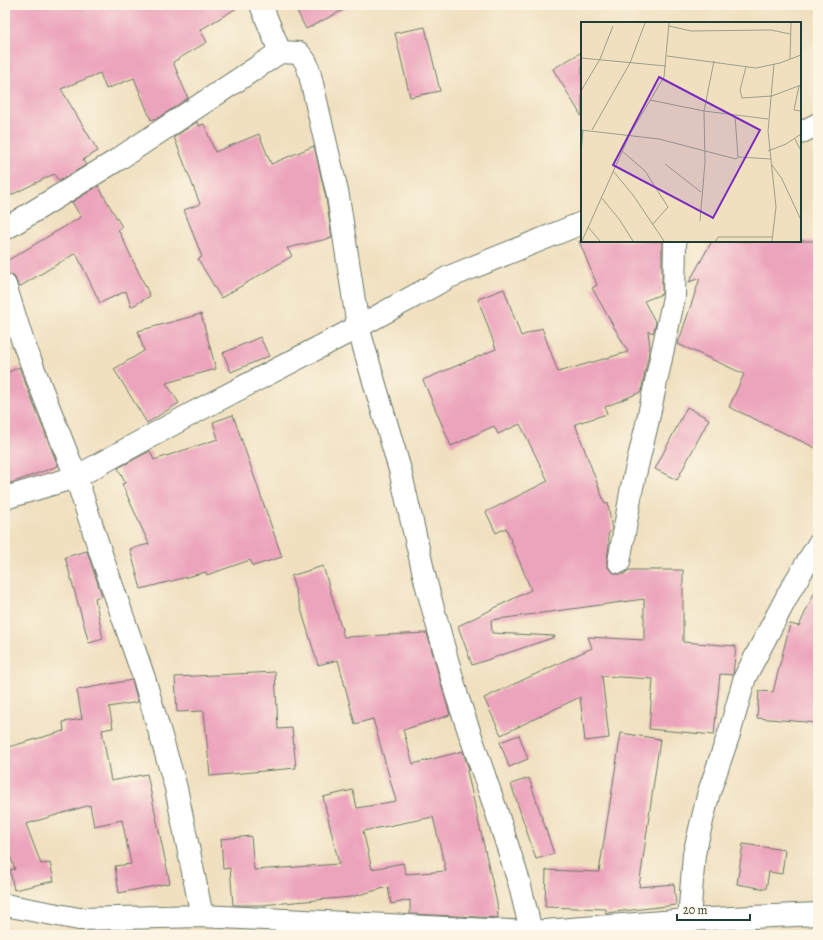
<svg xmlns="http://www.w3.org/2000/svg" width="823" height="940" font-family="Alegreya,serif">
	<rect width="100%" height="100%" fill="#fcf5e5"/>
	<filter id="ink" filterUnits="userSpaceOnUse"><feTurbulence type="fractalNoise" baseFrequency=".025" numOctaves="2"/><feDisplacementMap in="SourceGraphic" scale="8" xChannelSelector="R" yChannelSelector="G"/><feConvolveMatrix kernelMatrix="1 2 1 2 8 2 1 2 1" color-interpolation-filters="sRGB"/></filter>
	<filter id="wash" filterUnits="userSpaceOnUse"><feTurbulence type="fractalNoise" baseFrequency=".012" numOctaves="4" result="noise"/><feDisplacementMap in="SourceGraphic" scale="16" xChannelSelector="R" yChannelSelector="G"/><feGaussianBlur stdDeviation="0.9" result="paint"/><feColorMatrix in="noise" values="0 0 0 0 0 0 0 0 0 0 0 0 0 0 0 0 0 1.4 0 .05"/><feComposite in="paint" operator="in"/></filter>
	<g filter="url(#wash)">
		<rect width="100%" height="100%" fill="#f0e0c0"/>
		<g id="blocks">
			<path fill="#eca3bc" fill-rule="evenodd" d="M5 5H242L200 30 207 42 173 62 188 98 160 117 151 120 134 78 106 89 100 73 61 89 98 151 83 160 86 165 59 181 54 174 5 198Z
				M294 5H353L306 29Z
				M425 27 440 91 410 97 395 33Z
				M582 52V117L553 69Z
				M197 122 199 126 204 124 215 152 259 134 271 164 314 146 326 198 332 238 287 248 292 256 221 298 198 259 202 257 184 210 200 204 174 137Z
				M98 186 122 227 118 229 150 296 131 307 126 291 100 303 76 253 19 287 14 276 5 273V262L81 217 72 202Z
				M579 241H662V294L644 301 656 323 653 333 648 331 650 347 641 392 605 407 607 414 575 424 605 504 608 503 612 530 608 534 609 544 607 560V566L611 571 617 574H624L629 570H683V642L736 646 733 675 720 674 714 735 649 729 653 679 602 676 609 738 585 741 580 697 501 735 484 698 592 648 588 637 644 640V599L491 620 492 633 555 636V637L472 665 458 626 531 590 506 528 496 533 486 512 548 481 520 424 498 434 494 426 451 446 423 380 496 349 478 299 504 289 521 336 542 328 558 372 628 352 592 288 597 285Z
				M712 241H818V449L729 407 744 374 678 344 700 278 689 282Z
				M201 314 216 369 166 383 179 403 147 423 114 369 144 351 138 331Z
				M260 337 269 356 231 372 223 353Z
				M19 367 58 466 5 485V374Z
				M687 407 709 419 677 480 655 469Z
				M233 415 282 557 253 566 250 560 207 575 206 572 141 589 130 549 149 544 122 484 125 483 118 468 150 451 154 460 218 439 213 422Z
				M87 551 102 596 95 598 103 639 89 643 65 557Z
				M323 566 344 637 427 633 450 715 403 730 413 764 463 751 469 770 467 771 497 903 498 918 410 914V900L391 904 388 887 351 897 261 905H233L230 868 223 869 221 839 251 836 254 870 339 864 323 797 353 790 357 808 396 801 373 719 355 724 338 660 318 665 291 576ZM433 817 446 871 406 874 403 863 372 869 363 831Z
				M818 585V723L757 718 759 691 773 692 790 624 799 626Z
				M275 672 278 729 292 728 296 768 210 776 204 711 177 712 175 677Z
				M132 680 138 702 109 707 113 728 102 730 111 781 147 774 170 883 119 893 115 866 131 864 122 820 94 826 90 805 26 824 41 864 50 863 54 881 14 890 10 870 15 869 5 843V748L64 731 63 722 82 719 77 690Z
				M621 733 660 739 639 887 674 884 676 905 606 913V909L545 907 546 870 599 872Z
				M519 735 528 759 509 767 500 742Z
				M529 778 554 854 536 859 511 784Z
				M743 844 785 850 782 874 769 872 766 889 737 884Z"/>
		</g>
	</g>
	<g filter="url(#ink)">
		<use href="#blocks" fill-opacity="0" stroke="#687665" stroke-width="1"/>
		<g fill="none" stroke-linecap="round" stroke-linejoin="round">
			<defs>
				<path id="minor" d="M261 5 280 52
					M800 133 818 124
					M5 229 117 160 280 52 299 53 306 62 310 75 338 196 358 327 400 470 426 583 457 696 495 807 519 882 532 935
					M5 285 23 342 76 477 103 560 144 678 176 788 202 916
					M5 498 76 477 193 413 358 327 449 277 582 223
					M619 562 632 487 647 424 674 297 675 241
					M5 905 79 919 202 916 531 932 689 920 818 914
					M689 920 694 854 709 792 730 731 745 677 792 587 818 545"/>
			</defs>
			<use href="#minor" stroke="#687665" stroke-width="24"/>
			<use href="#minor" stroke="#fff" stroke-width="22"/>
		</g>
	</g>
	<g transform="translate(581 22)">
		<rect width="220" height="220" fill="#f0e0c0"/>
		<path fill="none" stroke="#9c9f88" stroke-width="1" d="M88 4 110 9 190 8 209 12M86 34 175 46 199 41 220 33M0 36 85 44M209 37 210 1M165 45 159 68 161 76 191 74 220 63M218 64 213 88 220 89M0 69 19 37 32 4M69 78 123 89 187 97M154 94 157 135M0 108 78 117 155 137 157 135 190 137M11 108 49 41 64 1M214 117 220 129M41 129 64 149 87 185 71 203M187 129 205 122 220 112M0 132 2 108M84 142 120 170M191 143 201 157 220 198M32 149 52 173 83 219M20 175 38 197 52 219M119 199 124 140 123 89 133 39M7 205 19 219M1 219 49 112 83 55 88 1M135 219 137 215H192M191 219 195 185 187 109 193 42"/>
		<path fill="#7b2cbf" fill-opacity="0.15" stroke="#7b2cbf" stroke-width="2" d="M78 55 179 108 132 196 32 143Z"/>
		<rect width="220" height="220" fill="none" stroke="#1f3d34" stroke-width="2"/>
	</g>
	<rect width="823" height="940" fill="none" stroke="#fcf5e5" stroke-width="20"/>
	<path d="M677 914v6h73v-6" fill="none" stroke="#1f3d34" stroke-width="2"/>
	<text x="683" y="914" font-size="12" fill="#1f3d34" stroke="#fcf5e5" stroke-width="3" paint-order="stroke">20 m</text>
</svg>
